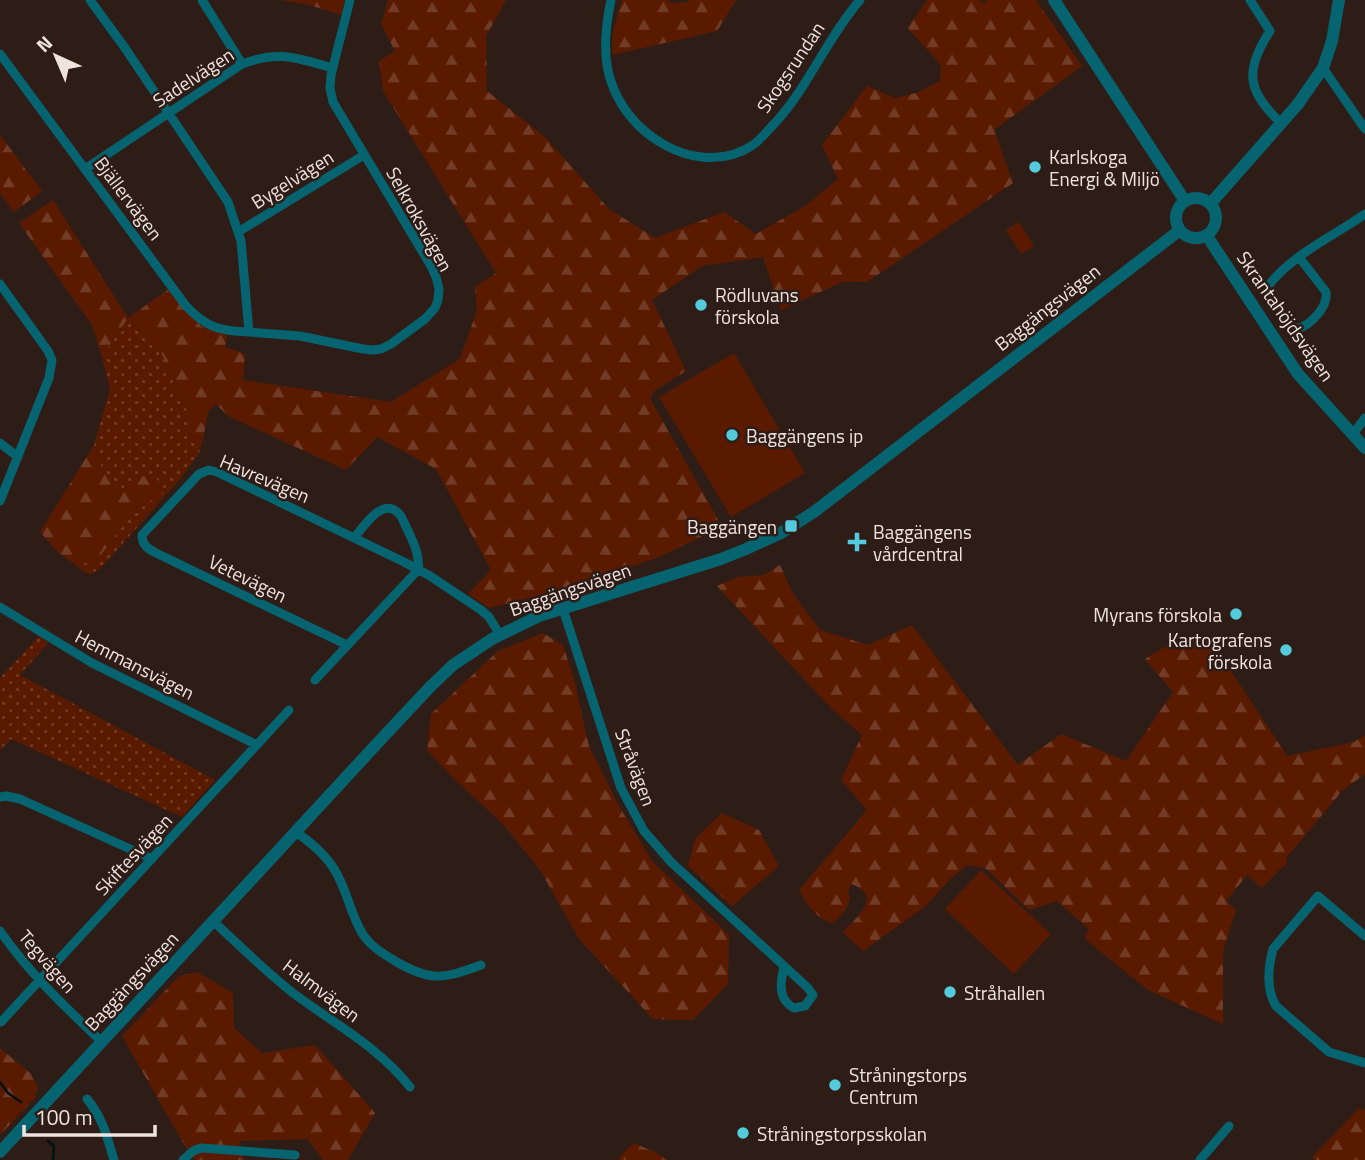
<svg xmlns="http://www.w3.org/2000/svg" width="1365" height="1160" font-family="'Titillium Web',sans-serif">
	<defs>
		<pattern id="grass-dots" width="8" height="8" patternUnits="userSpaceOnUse" patternTransform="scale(1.75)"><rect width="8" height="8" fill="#5a1a00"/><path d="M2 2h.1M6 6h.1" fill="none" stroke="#723b25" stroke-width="1.8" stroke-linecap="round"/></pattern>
		<pattern id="forest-firs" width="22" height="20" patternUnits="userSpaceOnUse" patternTransform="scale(1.75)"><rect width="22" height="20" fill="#5a1a00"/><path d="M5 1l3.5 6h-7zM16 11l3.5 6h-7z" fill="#723b25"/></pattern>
	</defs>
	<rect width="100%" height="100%" fill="#2e1d17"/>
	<path fill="url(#grass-dots)" d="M128 318 160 350 186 408 193 439H203L199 453 181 478 102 567 90 575 78 567 96 562 129 517 152 499 128 489 117 493 109 482 97 457 94 445 110 389 102 357Z
		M39 636 48 643 20 675 215 780 182 817 11 739 0 750V678Z"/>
	<path fill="url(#forest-firs)" d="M281 0H345L341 15 309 5Z
		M388 0H506L486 36 487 91 545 137 609 209 655 238 724 212 756 234 805 206 838 179 822 145 867 86 895 98 916 93 940 81 941 65 908 28 927 0H979L984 4 986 0H1036L1082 66 994 130 1013 183 867 282H842L781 310 763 257 702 266 652 300 686 371 653 392 651 400 722 527 657 558 564 589 489 608 468 594 491 570 436 469 377 437 346 470 228 416 216 404 208 412 203 439 193 440 186 408 160 350 128 318 102 357 92 325 19 223 53 200 128 318 169 289 201 326 227 335 225 347 245 354 243 380 391 402 460 359 477 310 475 287 496 273 383 91 379 61 395 51 381 24Z
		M622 0H668L671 3 688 2 690 0H736L717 31 612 55 613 32Z
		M0 135 42 191 14 212 0 194Z
		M94 445C98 462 106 478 117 493L128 489 142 476 157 479 164 493C130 511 118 532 96 562L78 567 58 552 40 532Z
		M780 565 792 592 820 630 868 645 912 625 1018 765 1061 734 1126 761 1173 692 1145 659 1179 638 1213 644 1287 756 1354 742 1365 735V774L1342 791 1286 858 1287 865 1280 869 1262 888 1247 875 1226 901 1236 910 1223 951V1024L1148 990 1085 939 1089 929 1057 901 1029 910 985 868 967 865 949 880 927 905 863 951 843 932C857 917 884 896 851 884L848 892 850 899 845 911 833 923C816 919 807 904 799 890L867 810 841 780 862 735 832 709 717 586 738 577 764 575Z
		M543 633 563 645 575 683 589 746 619 806 653 862 729 935 728 984 693 1020 653 1019 579 939 540 870 502 823 452 777 427 750 431 714 498 651Z
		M722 813 759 830 779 866 732 906 688 866 695 839Z
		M197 972 233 993 234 1028 262 1053 315 1045 375 1113 348 1160H323L308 1139 239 1141 244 1160H195L181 1139 122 1036 179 976Z
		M0 1048 30 1073 38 1087 35 1098 0 1135Z
		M1359 1108 1365 1110V1160H1315L1312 1157Z
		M634 1143 655 1152 668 1160H618L620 1156Z"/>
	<path fill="#5a1a00" d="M1019 222 1034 246 1021 254 1006 230Z
		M734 353 805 473 731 517 659 397Z
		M981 870 1051 934 1014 974 945 909Z"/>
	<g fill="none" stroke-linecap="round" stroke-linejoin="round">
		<path stroke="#031114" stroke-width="2.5" d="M0 1082 8 1093 21 1102
			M48 1141 54 1146 53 1160"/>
		<path stroke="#056470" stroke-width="9" d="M90 0 125 48 228 202 241 241 249 332 300 336 363 349 373 350 381 349 391 344 425 319 435 308 438 300 439 289 436 277 431 266 333 102 330 88 331 75 350 0
			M202 0 242 64
			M611 0C601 47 602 87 637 124 654 141 678 155 702 157 720 159 738 155 753 145 761 139 768 130 775 123 809 86 827 38 860 0
			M1250 0 1270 31C1244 71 1247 91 1281 123
			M0 54 186 306C207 328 220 331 249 332
			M1323 68 1365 129
			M85 169 242 64C279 50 296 58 333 68
			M238 232 364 155
			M1299 257 1326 292C1328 307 1311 325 1297 329L1285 321 1265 290C1290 255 1331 238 1365 214
			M0 284 48 351 52 360 49 378 0 501
			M1353 434 1365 418
			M0 443 18 457
			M0 607 92 663 257 745
			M563 609 621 788 644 831 671 862 808 988 813 995 805 1006 794 1008C778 1000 780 983 784 967
			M347 645 156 553C147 548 142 545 142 535L199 474 209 470 217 472 404 562 430 576 481 610 489 617 500 635
			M315 680 418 570C421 552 408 532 401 516 384 494 365 525 354 538
			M0 797 6 796 20 799 152 859
			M296 832C311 843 324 853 334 869 347 889 350 913 362 933 370 946 382 953 395 961 431 982 443 979 481 965
			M213 921C239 945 265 971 293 993 333 1023 379 1047 410 1087
			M0 931C31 975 63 1005 102 1042
			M1365 936 1318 896 1273 949C1268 967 1266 990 1276 1006L1329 1052 1365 1063
			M1 1022 289 710
			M87 1099C103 1118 107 1137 114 1160
			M183 1160 193 1151 201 1148 295 1155
			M1200 1160 1229 1126"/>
		<path stroke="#056470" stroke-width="12" d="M1054 0 1185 201
			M1176 218a20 20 0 1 1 40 0a20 20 0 1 1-40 0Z
			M1210 204 1298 104 1323 68 1332 41 1339 0
			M1207 236 1298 374 1365 448
			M0 1152 372 749 430 687 453 665 492 639 539 616 721 559 746 549 781 533 814 512 1180 230"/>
	</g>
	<g fill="#54cadd" stroke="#2e1d17" stroke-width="2.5">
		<circle cx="1035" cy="167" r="7"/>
		<circle cx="701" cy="305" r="7"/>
		<circle cx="732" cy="435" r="7"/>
		<rect x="784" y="519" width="14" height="14" rx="3.5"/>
		<path d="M853.5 531.5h7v7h7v7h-7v7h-7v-7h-7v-7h7z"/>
		<circle cx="1236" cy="614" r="7"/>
		<circle cx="1286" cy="650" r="7"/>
		<circle cx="950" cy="992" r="7"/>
		<circle cx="835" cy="1085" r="7"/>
		<circle cx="743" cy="1133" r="7"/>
	</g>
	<g text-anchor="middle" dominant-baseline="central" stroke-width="5" stroke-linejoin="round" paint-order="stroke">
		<g font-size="19" fill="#efe3df" stroke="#2e1d17">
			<text transform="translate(790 67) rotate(-56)">Skogsrundan</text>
			<text transform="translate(193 77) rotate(-33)">Sadelvägen</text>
			<text transform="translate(292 179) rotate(-32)">Bygelvägen</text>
			<text transform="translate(129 198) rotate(53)">Bjällervägen</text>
			<text transform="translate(420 219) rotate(61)">Selkroksvägen</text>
			<text transform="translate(1047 307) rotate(-38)">Baggängsvägen</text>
			<text transform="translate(1286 316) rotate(55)">Skrantahöjdsvägen</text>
			<text transform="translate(265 478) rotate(23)">Havrevägen</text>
			<text transform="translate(248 578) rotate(26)">Vetevägen</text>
			<text transform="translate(570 589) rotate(-19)">Baggängsvägen</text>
			<text transform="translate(135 664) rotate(27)">Hemmansvägen</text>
			<text transform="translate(636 767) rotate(69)">Stråvägen</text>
			<text transform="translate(133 854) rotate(-47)">Skiftesvägen</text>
			<text transform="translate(48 961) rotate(49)">Tegvägen</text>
			<text transform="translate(131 981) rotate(-47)">Baggängsvägen</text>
			<text transform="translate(322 990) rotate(37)">Halmvägen</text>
		</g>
		<g font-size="19" fill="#efe3df" stroke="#2e1d17" text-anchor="start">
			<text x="1049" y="156">Karlskoga<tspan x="1049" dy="22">Energi &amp; Miljö</tspan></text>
			<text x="715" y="294">Rödluvans<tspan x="715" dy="22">förskola</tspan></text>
			<text x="746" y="435">Baggängens ip</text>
			<text x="777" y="526" text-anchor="end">Baggängen</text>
			<text x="873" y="531">Baggängens<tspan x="873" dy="22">vårdcentral</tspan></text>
			<text x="1222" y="614" text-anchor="end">Myrans förskola</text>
			<text x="1272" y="639" text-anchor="end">Kartografens<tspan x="1272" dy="22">förskola</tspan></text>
			<text x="964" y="992">Stråhallen</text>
			<text x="849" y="1074">Stråningstorps<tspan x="849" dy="22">Centrum</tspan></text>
			<text x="757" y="1133">Stråningstorpsskolan</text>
		</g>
	</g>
	<g transform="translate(56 56) rotate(316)" stroke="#2e1d17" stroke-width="5" paint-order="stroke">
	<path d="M0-5L12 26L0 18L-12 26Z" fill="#efe3df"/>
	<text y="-10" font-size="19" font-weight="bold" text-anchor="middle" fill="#efe3df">N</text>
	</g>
	<path d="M24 1125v10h131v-10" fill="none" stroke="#efe3df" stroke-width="3.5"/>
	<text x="35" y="1125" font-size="21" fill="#efe3df" stroke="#2e1d17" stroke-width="5" paint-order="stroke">100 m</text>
</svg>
